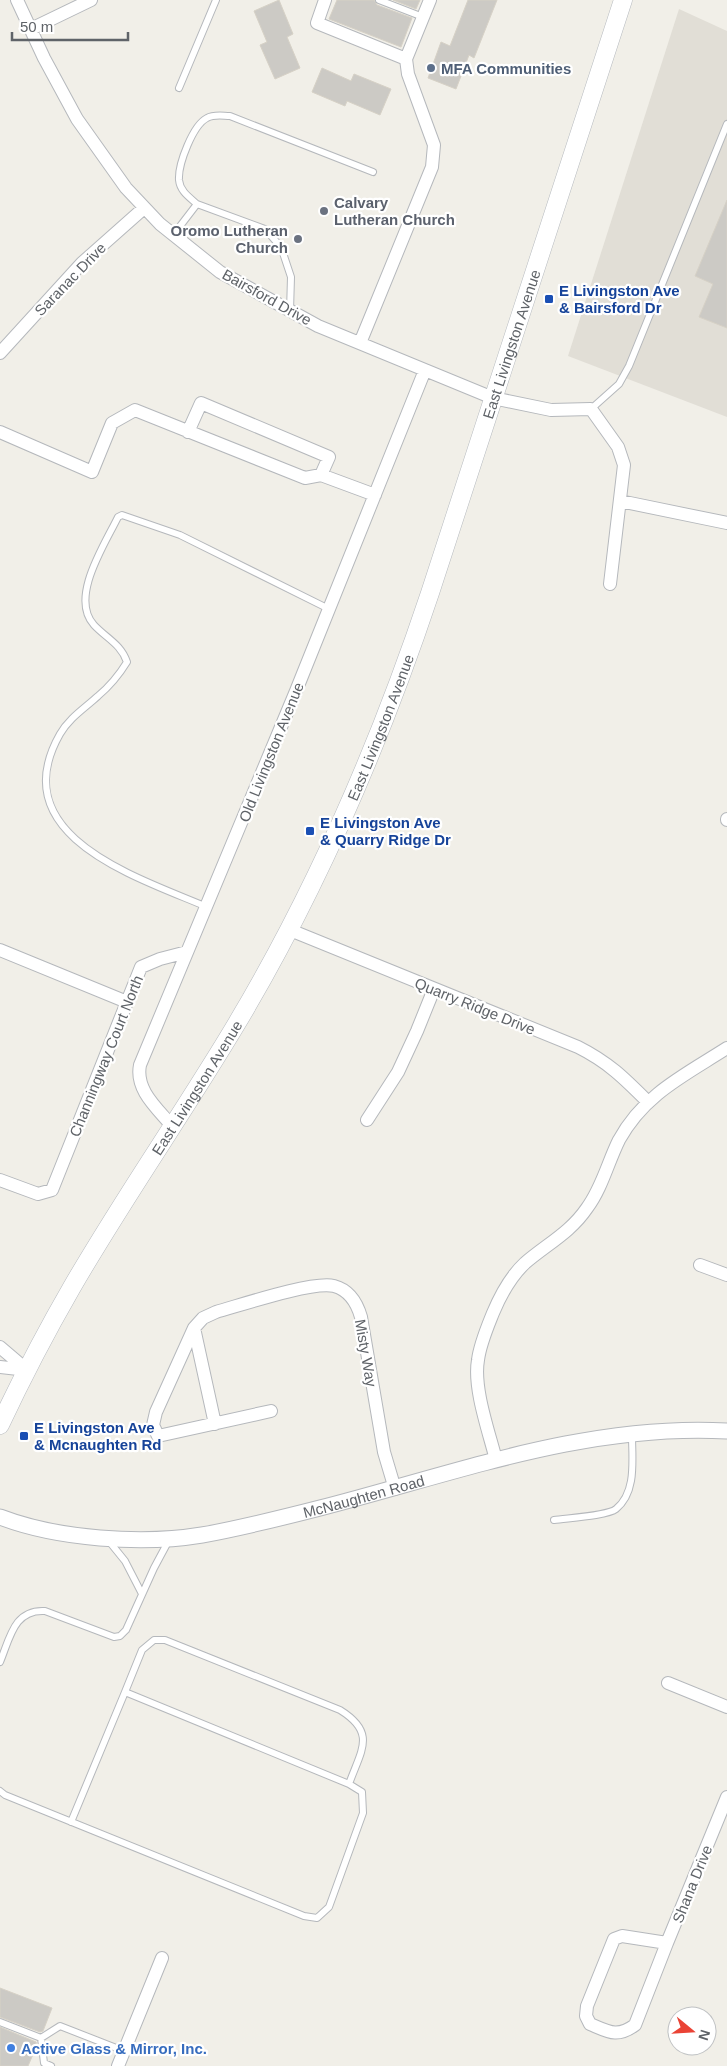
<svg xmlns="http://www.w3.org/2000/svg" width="727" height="2066" font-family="Arial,sans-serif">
	<rect width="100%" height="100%" fill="#f1efe8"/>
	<path fill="#e1ded6" d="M679 9 727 31V417L568 356Z"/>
	<path fill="#cccac5" stroke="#d6d1c6" d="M279 0 293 34 287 37 300 68 275 79 260 45 267 42 254 11Z
		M337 0H374L377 5 412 18 401 47 329 19Z
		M393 0H420L416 9Z
		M468 0H497L474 58 469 55 456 89 428 78 441 42 450 46Z
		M322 68 351 81 354 74 391 89 380 115 347 101 345 106 312 92Z
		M727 200V328L699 317 713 284 695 276Z
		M0 1988 52 2008 43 2031 40 2032 0 2017Z
		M0 2027 36 2042 37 2045 28 2066H0Z"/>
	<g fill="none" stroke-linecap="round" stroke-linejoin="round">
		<defs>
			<path id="service" d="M379 0 423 17
				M179 88 216 0
				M197 204C189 197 180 191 179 180 178 164 193 125 207 118 214 114 223 116 230 116L373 172
				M174 234 197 204 265 229 281 247 291 277 290 311
				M591 409 619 384 629 366 727 124
				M207 907C137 877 2 836 60 734 69 718 85 708 98 696 110 686 119 675 127 662 121 644 106 638 94 625 69 598 105 544 118 517L122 515 180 535 329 609
				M554 1520C567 1518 607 1516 616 1509 637 1492 632 1459 632 1435
				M108 1540 125 1561 142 1594
				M0 1662C10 1638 14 1609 45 1611L114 1637 120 1636 126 1630 154 1568 169 1540
				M125 1692 142 1650 154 1640H165L340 1710C377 1733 361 1750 349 1784
				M0 1791 5 1795 304 1916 317 1918 329 1907 363 1813 362 1792 349 1784 125 1692 71 1822
				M0 2022 41 2038 60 2026 124 2051
				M41 2038 44 2063 51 2066"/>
			<path id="minor" d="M17 0 44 58 77 119 126 188 160 224 220 272 318 326 493 398 551 410 591 409 618 447 624 465 610 584
				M325 0 317 23 406 59
				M31 29 91 0
				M360 343 432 167 434 145 408 74 406 59 430 0
				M0 353 82 263 144 208
				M0 432 92 472 112 423 135 410 305 478 321 475 375 495
				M188 432 201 403 329 457 321 475
				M620 501 727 523
				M727 819V820
				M290 930 578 1047C608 1062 624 1078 647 1101
				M0 950 127 1002
				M367 1120 398 1072 417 1031 434 989
				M172 1126C157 1108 135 1090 140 1065L296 691 425 370
				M0 1180 38 1194 52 1190 141 967 160 959 187 952
				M700 1265 727 1275
				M194 1328 215 1424
				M0 1347 27 1370
				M0 1367 27 1370
				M271 1411 158 1436 153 1425 156 1412 194 1328 203 1318 216 1312C241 1305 312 1281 334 1286 349 1290 357 1303 361 1317L384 1452 395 1489
				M496 1460C489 1432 473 1388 478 1360 480 1344 487 1328 493 1313 501 1294 510 1277 525 1263 547 1244 570 1233 587 1208 602 1188 608 1162 619 1140 644 1094 685 1075 727 1048
				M668 1683 727 1707
				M622 1936 667 1943 635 2025C617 2038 609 2032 590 2024L586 2016 587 2006 614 1939Z
				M667 1943 727 1797
				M118 2066 162 1958"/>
			<g id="tertiary">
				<path id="s1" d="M0 1517C57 1539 142 1545 202 1535 241 1528 281 1518 320 1508 453 1474 587 1423 727 1431"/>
			</g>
			<g id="secondary">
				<path id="s2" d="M0 1425C22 1378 46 1332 72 1287 124 1197 184 1112 237 1023 318 887 380 743 430 593L623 0"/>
			</g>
		</defs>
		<use href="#service" stroke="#b5b8bc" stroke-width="8"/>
		<use href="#minor" stroke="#b5b8bc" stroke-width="14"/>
		<use href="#tertiary" stroke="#b5b8bc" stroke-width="17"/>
		<use href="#secondary" stroke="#b6babf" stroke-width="19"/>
		<use href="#service" stroke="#fff" stroke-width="6"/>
		<use href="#minor" stroke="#fff" stroke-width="12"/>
		<use href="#tertiary" stroke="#fff" stroke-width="15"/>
		<use href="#secondary" stroke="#fff" stroke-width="18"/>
	</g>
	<circle fill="#5c6f8a" stroke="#fff" stroke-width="2" cx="431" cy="68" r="5"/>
	<g fill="#6b7280" stroke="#fff" stroke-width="2">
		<circle cx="324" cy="211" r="5"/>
		<circle cx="298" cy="239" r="5"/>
	</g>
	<g fill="#1a4fb4" stroke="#fff" stroke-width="2">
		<rect x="544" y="294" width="10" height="10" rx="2.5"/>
		<rect x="305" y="826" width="10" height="10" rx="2.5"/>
		<rect x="19" y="1431" width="10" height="10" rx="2.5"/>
	</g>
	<circle fill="#3f7fe0" stroke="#fff" stroke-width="2" cx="11" cy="2048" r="5"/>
	<g text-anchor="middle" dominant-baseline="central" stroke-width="4.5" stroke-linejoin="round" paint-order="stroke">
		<g font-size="15" font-weight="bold" fill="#4e5e75" stroke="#fff" text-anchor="start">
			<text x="441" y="68">MFA Communities</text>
		</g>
		<g font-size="15" font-weight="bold" fill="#5b616d" stroke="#fff" text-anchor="start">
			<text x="334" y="202">Calvary<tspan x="334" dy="17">Lutheran Church</tspan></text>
			<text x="288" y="230" text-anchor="end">Oromo Lutheran<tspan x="288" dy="17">Church</tspan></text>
		</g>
		<g font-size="15" fill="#5f6368" stroke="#fff">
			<text transform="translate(70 279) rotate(-46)">Saranac Drive</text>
			<text transform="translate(267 297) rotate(29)">Bairsford Drive</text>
			<text stroke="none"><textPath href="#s2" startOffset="1201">East Livingston Avenue</textPath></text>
			<text stroke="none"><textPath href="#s2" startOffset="796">East Livingston Avenue</textPath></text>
			<text transform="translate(271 752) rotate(-68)">Old Livingston Avenue</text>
			<text transform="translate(475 1006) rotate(22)">Quarry Ridge Drive</text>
			<text transform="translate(106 1056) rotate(-68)">Channingway Court North</text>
			<text stroke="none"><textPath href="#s2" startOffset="391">East Livingston Avenue</textPath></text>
			<text transform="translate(366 1353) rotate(80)">Misty Way</text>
			<text stroke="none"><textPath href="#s1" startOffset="371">McNaughten Road</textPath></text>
			<text transform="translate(692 1884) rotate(-68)">Shana Drive</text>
		</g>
		<g font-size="15" font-weight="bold" fill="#164399" stroke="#fff" text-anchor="start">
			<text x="559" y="290">E Livingston Ave<tspan x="559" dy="17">&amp; Bairsford Dr</tspan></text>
			<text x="320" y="822">E Livingston Ave<tspan x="320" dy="17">&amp; Quarry Ridge Dr</tspan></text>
			<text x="34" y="1427">E Livingston Ave<tspan x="34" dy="17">&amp; Mcnaughten Rd</tspan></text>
		</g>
		<g font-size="15" font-weight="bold" fill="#366cbe" stroke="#fff" text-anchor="start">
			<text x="21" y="2048">Active Glass &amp; Mirror, Inc.</text>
		</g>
	</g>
	<g transform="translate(692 2031) rotate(108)"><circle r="24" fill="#ffffff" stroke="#bfc1c3"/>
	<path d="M0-4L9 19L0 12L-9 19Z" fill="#ea4335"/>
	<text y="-8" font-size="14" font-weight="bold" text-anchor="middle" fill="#5f6368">N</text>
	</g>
	<path d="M12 32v8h116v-8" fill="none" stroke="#5f6368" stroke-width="2.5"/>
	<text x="20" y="32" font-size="15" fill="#5f6368" stroke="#ffffff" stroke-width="4" paint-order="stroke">50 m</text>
</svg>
